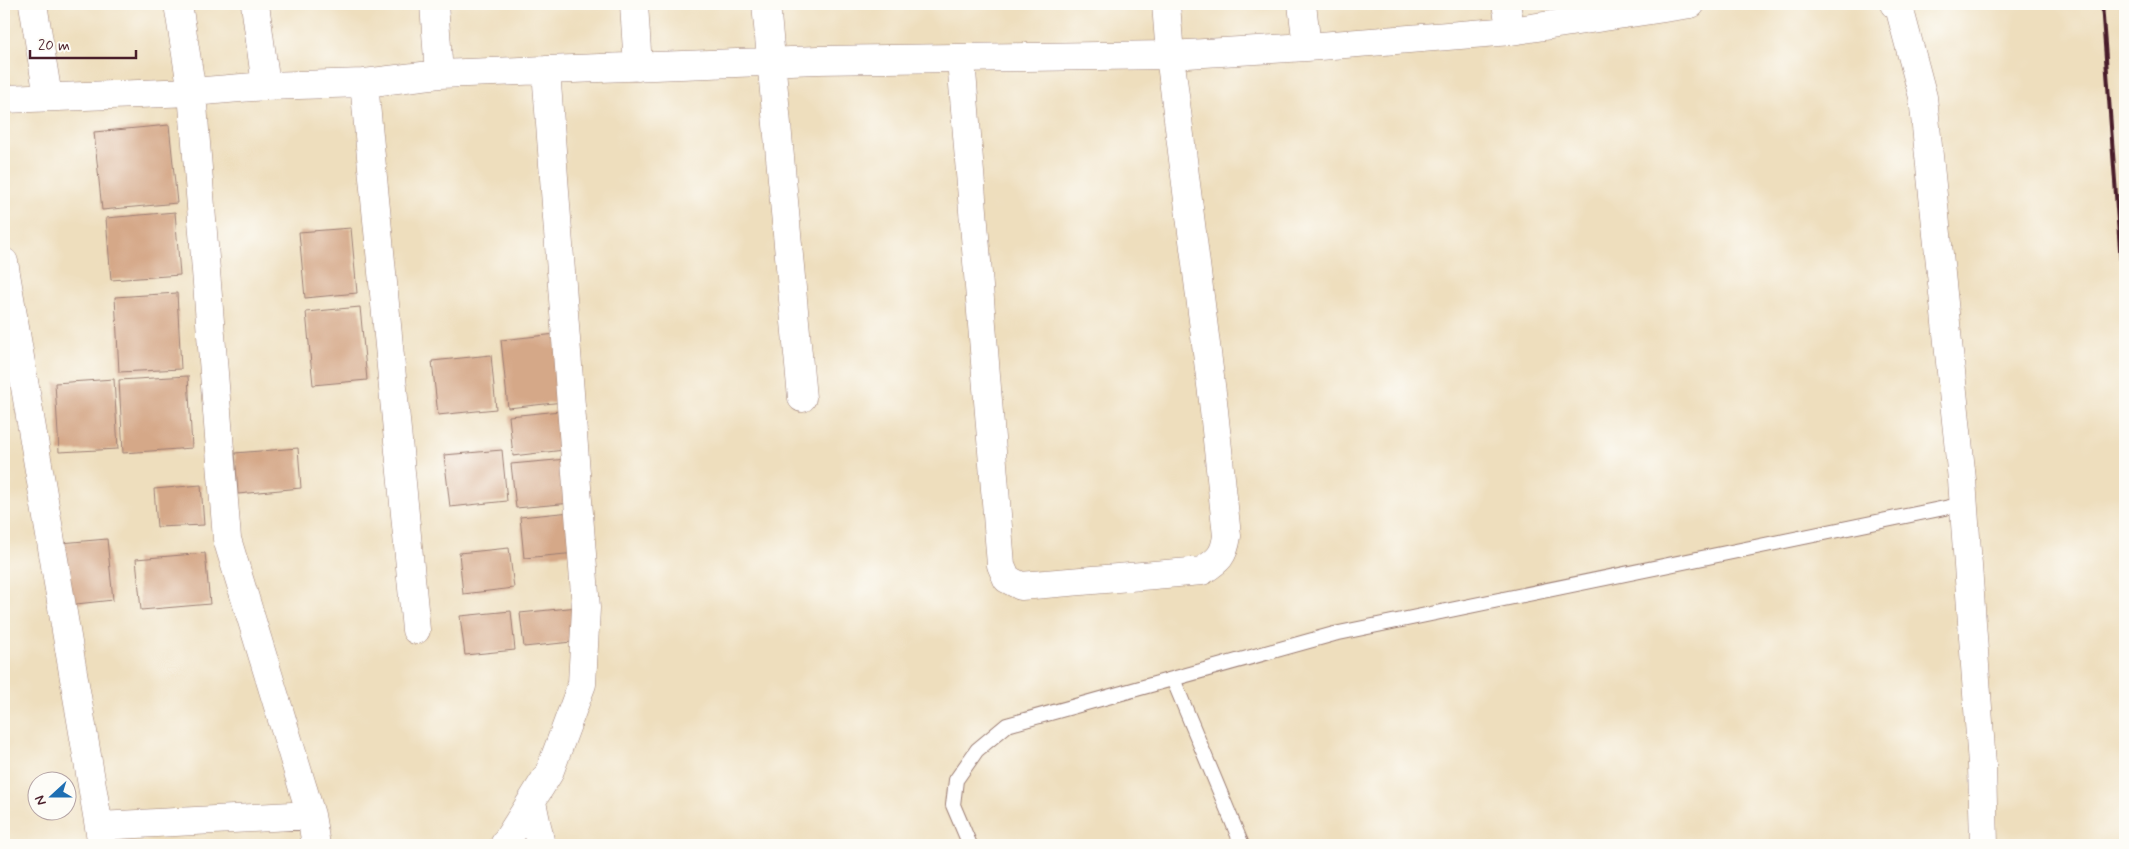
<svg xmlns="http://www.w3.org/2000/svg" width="2129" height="849" font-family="Mynerve,sans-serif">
	<rect width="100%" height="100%" fill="#fdfcf7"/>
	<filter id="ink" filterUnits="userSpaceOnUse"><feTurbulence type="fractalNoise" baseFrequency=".02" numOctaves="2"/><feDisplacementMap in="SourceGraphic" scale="10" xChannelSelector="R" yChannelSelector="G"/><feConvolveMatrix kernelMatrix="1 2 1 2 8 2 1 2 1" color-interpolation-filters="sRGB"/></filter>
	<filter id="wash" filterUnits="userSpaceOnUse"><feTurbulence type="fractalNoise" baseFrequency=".0096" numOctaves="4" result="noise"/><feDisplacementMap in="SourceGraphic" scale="20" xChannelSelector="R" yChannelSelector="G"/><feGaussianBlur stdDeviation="1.12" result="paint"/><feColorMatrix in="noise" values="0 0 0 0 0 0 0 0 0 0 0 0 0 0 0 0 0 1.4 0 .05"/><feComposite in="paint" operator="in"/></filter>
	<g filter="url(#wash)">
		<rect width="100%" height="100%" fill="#eedebd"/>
		<g id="blocks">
			<path fill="#d5a888" d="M169 125 177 203 102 210 94 132Z
				M175 212 180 275 111 280 106 218Z
				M351 228 357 293 305 298 299 232Z
				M177 293 181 369 119 372 115 297Z
				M360 307 367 380 313 385 306 312Z
				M556 334 563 402 508 408 501 340Z
				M491 355 496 409 438 415 432 361Z
				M188 376 192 448 123 453 119 380Z
				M114 379 118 449 59 452 55 383Z
				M560 411 564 450 513 456 509 416Z
				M298 448 301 488 238 494 235 453Z
				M502 450 507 501 450 507 444 455Z
				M567 459 572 503 516 508 511 464Z
				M201 485 204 525 157 527 154 489Z
				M571 512 576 553 524 558 520 517Z
				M107 539 113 600 67 605 61 543Z
				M509 548 514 588 463 594 459 553Z
				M205 553 210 604 141 610 136 559Z
				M578 607 581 641 524 647 520 613Z
				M511 611 515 650 465 655 460 616Z"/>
		</g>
	</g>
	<g filter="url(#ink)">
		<use href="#blocks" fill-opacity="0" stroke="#9c7e74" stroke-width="1"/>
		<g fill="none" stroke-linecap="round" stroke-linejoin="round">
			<defs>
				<path id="service" d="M1173 679 1242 845
					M970 845 953 805 956 780 977 750 1007 725 1334 634 1964 504"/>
				<path id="minor" d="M33 4 48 97
					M178 4 192 92 227 539 311 815 316 845
					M255 4 266 86
					M434 4 439 74
					M634 4 638 67
					M766 4 802 398
					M1302 4 1307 47
					M1506 4 1511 31
					M1894 4 1899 7 1923 97 1962 480 1982 765 1984 845
					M961 59 1001 565 1007 579 1021 586 1202 571C1219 560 1224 556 1227 536L1213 401 1170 55 1166 4
					M364 83 416 630
					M4 99 192 92 266 86 364 83 439 74 546 70 818 60 1170 55 1307 47 1511 31 1691 4
					M4 262 102 845
					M532 802 541 845
					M99 826 311 815
					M504 845 549 773 582 684 586 608 546 70"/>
			</defs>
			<use href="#service" stroke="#9c7e74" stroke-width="16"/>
			<use href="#minor" stroke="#9c7e74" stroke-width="29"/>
			<use href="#service" stroke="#fff" stroke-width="14"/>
			<use href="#minor" stroke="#fff" stroke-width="28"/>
			<path stroke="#4a1f2b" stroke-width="4" d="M2102 4 2125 317"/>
		</g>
	</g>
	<rect width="2129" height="849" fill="none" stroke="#fdfcf7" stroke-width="20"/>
	<g transform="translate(52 796) rotate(249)"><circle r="24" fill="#fdfcf7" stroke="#b5a4a5"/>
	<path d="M0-4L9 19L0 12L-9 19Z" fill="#1f6fb2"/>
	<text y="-8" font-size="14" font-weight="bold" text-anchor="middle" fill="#4a1f2b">N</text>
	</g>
	<path d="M30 50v8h106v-8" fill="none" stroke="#4a1f2b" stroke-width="2.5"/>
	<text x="38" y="50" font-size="15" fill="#4a1f2b" stroke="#fdfcf7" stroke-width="4" paint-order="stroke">20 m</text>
</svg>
